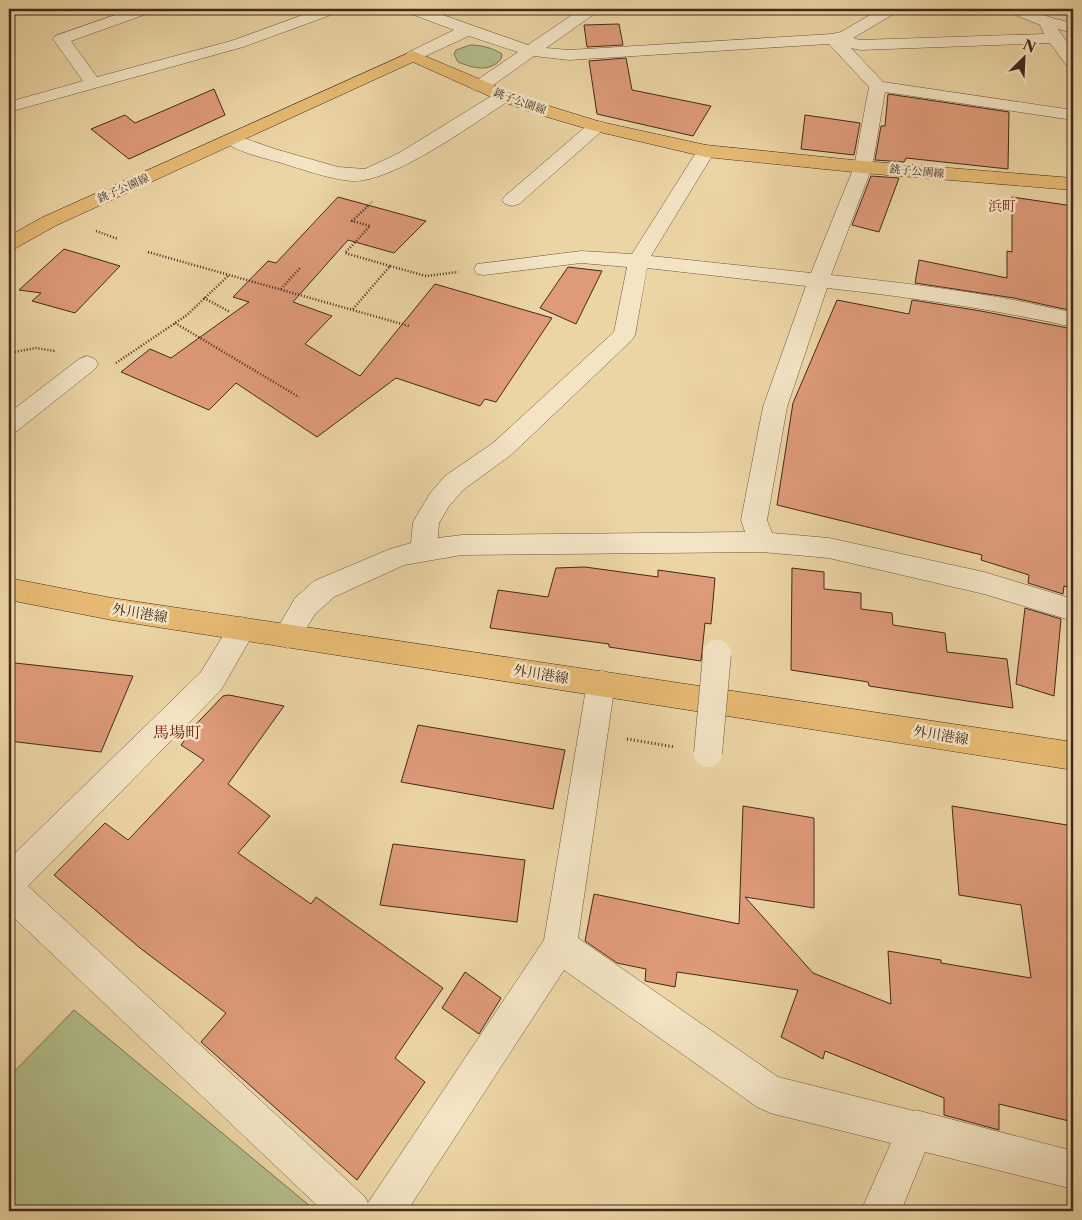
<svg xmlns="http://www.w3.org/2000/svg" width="1082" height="1220" font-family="'Libre Caslon Text','Noto Serif JP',serif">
	<rect width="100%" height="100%" fill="#ecd5a5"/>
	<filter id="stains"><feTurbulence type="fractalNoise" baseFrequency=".004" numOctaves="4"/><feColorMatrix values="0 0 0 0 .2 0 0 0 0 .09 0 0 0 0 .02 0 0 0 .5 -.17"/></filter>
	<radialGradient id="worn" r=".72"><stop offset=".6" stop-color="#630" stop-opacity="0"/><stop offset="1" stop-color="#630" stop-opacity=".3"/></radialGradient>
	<path fill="#b2be8b" stroke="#797454" d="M470 45C481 45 493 48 502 54L501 59C489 73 473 68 458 62L454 54 456 50Z
		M74 1010 316 1211H9V1077Z"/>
	<path fill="#de9a79" stroke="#402a1d" d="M619 24 623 45 587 47 584 25Z
		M626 58 632 90 711 106 693 136 597 114 589 61Z
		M214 89 225 115 129 159 91 129 125 115 135 123Z
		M888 94 1009 112 1008 169 906 158 904 162 875 160 881 126H885Z
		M805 115 860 123 854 155 801 149Z
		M871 176 899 178 879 232 852 225Z
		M338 197 426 221 394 253 348 240 293 302 332 316 305 344 360 376 435 284 552 318 496 402 485 399 480 406 396 378 317 437 236 383 209 410 121 372 150 349 171 358 249 302 233 297 268 261 276 263Z
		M1012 197 1073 206V311L1014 298 915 283 919 260 1007 278V251L1012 252Z
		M64 249 120 266 75 313 32 301 41 293 19 290Z
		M568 267 602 271 576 324 540 308Z
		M837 300 909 314 912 300 981 311 1073 329V589L1064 586 1063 594 1028 583 1029 575 981 560 982 555 777 505 793 403Z
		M585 567 658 577V570L715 578 711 624 705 623 701 661 609 647V644L490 628 498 590 548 597 556 568Z
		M792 568 824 572V589L861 593V609L892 613 893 625 945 633 947 652 1007 659 1013 708 869 686 868 682 791 670Z
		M1025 608 1061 619 1054 696 1016 684Z
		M15 663 133 676 101 752 9 741V676Z
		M229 695 284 706 228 784 270 816 238 853 311 904 316 897 443 988 395 1058 425 1082 357 1180 201 1042 226 1013 140 948 54 875 105 823 128 840 204 760 181 745 184 741 182 739 223 696Z
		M418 725 565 750 553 809 401 782Z
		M743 806 814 818V908L745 897 813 973 891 1004 888 951 941 960V963L1031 978 1021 905 959 895 952 806 1073 826V1122L999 1104V1130L944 1115V1098L825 1051 823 1059 781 1037 798 990 677 972 675 987 645 981 646 969 617 963 585 941 594 894 739 924Z
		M393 844 525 860 517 922 380 905Z
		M465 972 501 998 479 1034 442 1008Z"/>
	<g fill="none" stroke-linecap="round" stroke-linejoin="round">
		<defs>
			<path id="minor" d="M132 9H154L152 12 71 41 97 77 231 41 319 9H341L339 12 243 47 9 112V102L83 81 53 39 55 36Z
				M404 9H426L528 45 581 9H599L597 12 546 48 569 50 832 34 841 32 880 9H899L897 12 853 38 860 40 1044 34 1040 25 1008 12 1006 9H1027L1052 18 1073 23V33L1058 29 1073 51V67L1067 66 1050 43 860 50 851 48 883 82 1073 110V120L885 92 872 167 831 275C912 284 994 293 1073 313V327C992 309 910 297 827 288L787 407 767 520 772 533 829 538 984 572 1073 599V621L984 594 829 558 762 552 462 555 404 565 334 597 315 614 297 644 287 648 277 644 273 636 295 598 314 581 390 549 411 543 413 522 431 492 445 476 493 443 614 332 627 267 581 263 484 275 477 274 474 269 477 264 581 251 632 254 697 151 700 147 706 145 712 147 715 151 651 256 811 273 854 167 869 87 829 44 569 60 534 56 486 90 480 91 474 90 471 86 474 82 518 52 469 36 419 59H407L405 56 407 53 454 30 406 12ZM647 268 806 286 763 407 741 520 745 532 462 535 438 538 439 523 449 506 463 490 511 455 632 340 635 335Z
				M504 91 510 92 513 96 510 100C474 123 393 183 352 181 328 179 302 169 278 162 265 158 231 151 223 139L226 135 232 134 275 149 338 167 365 169 399 153 498 92Z
				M597 121 603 122 606 126 603 130 519 204 512 206 505 204 502 200 505 196 591 122Z
				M87 356 95 359 98 364 95 369 17 431 9 433V413L79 359Z
				M242 617 252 621 256 629 221 690 28 886 365 1197 368 1203 544 940 587 683 591 674 601 670 611 674 615 683 578 938 778 1077 914 1111 916 1110 1073 1151V1189L925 1152 901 1211H861L891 1143 770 1113 757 1107 564 970 407 1211H323L9 913V859L201 672 232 621Z"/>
			<path id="major" d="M413 51 510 92 549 106 601 122 706 145 863 161 1073 178V190L863 173 706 157 591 130 537 114 498 100 413 62 55 226 16 248 9 250V236L41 218Z
				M9 578 112 598 1073 742V770L112 620 9 600Z"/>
		</defs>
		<use href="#minor" stroke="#6b553f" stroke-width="1"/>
		<use href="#major" stroke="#402a1d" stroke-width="1"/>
		<path stroke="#402a1d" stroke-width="2" stroke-dasharray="0.5 2" stroke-linecap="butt" d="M366 207 373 201"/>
		<path stroke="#402a1d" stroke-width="2.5" stroke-dasharray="1 2" stroke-linecap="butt" d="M368 206 352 221 370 226 345 253 390 266
			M96 231 118 239
			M148 252 409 326
			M281 289 301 267
			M204 298 230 312
			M353 309 390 266 426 276 458 272
			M175 323 299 397
			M9 353 36 348 55 351
			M116 363 187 315 229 275"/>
		<path stroke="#402a1d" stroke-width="3" stroke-dasharray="1 2.5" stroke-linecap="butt" d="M627 739 675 747"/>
		<use href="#minor" fill="#f3e4c4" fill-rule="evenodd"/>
		<use href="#major" fill="#e6ba72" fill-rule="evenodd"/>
		<defs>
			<path id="minor-bridge" d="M708 753 717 654"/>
		</defs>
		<use href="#minor-bridge" stroke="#6b553f" stroke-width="29" stroke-linecap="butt"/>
		<use href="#minor-bridge" stroke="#f3e4c4" stroke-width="28"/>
	</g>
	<g text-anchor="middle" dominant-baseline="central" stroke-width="5" stroke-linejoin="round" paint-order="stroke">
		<g font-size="11" fill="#402a1d" stroke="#f3e4c4">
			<text transform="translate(520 101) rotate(20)">銚子公園線</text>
			<text transform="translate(917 171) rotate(5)">銚子公園線</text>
			<text transform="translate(123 188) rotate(-24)">銚子公園線</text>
		</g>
		<g font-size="14" fill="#7a1f14" stroke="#f3e4c4">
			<text x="1002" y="206">浜町</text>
		</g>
		<g font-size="14" fill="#402a1d" stroke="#f3e4c4">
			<text transform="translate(140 613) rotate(9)">外川港線</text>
			<text transform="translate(541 674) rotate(9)">外川港線</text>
			<text transform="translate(941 735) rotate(9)">外川港線</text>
		</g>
		<g font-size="16" fill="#7a1f14" stroke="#f3e4c4">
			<text x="177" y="732">馬場町</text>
		</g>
	</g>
	<rect width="1082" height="1220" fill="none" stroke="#ecd5a5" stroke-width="30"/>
	<rect x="10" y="10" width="1062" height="1200" fill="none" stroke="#402a1d" stroke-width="2.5"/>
	<rect x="15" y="15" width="1052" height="1190" fill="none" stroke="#402a1d"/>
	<g transform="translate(1024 58) rotate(24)" stroke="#f3e4c4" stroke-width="4" paint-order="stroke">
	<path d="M0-4L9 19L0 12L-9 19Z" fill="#402a1d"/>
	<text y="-8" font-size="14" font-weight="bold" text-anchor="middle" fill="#402a1d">N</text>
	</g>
	<rect width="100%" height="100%" filter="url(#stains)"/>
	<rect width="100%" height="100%" fill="url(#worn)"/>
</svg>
